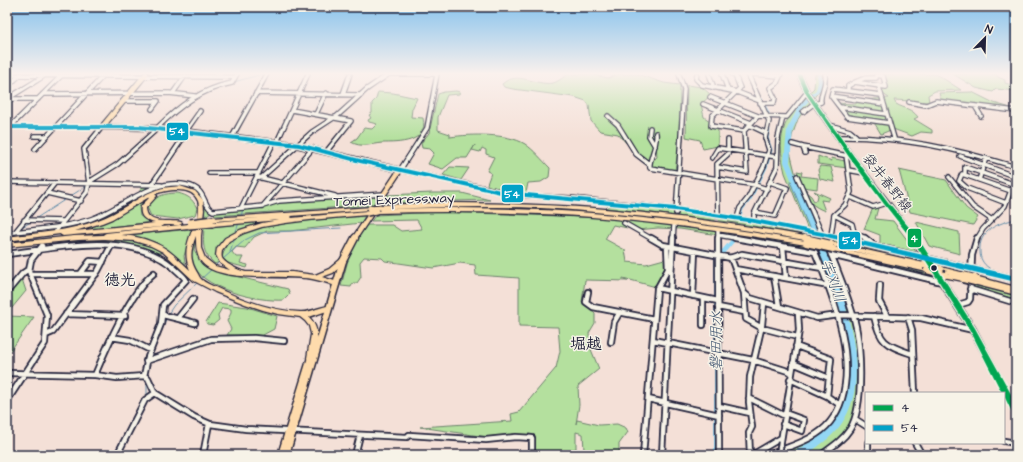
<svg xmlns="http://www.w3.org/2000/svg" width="1023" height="462" font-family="'Architects Daughter','Klee One',sans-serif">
	<rect width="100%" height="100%" fill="#f4e0d7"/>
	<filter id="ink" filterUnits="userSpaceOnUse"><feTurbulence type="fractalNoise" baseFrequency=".025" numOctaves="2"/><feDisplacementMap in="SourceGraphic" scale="8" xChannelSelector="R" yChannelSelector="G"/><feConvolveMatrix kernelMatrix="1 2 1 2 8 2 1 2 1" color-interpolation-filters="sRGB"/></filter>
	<g filter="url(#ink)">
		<path fill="#b4e09e" stroke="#6b816c" d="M570 74H590L608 78 619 74H637L664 83 680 85 679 144 675 170 650 168V163L657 157 656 140 653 142V156L651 161 638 156 618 134 600 131 591 121 589 105 586 101 574 97 513 89 504 87 502 84C518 70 534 86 553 83 558 82 564 76 570 74Z
			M815 74H821L822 87 798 119 792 136 790 152 797 180 844 292 855 328 861 379 854 420 845 435 819 455H775L810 438 830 422 844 388V351L837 306 832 289 785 173C775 132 785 116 814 88Z
			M870 74H934L941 77 961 90 935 91 928 95 929 102 894 100 896 104C905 109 911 108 918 117L914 119 932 130V133L921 132 912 136 893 129 881 134 875 124 845 113 836 103 856 104 857 100 889 98 880 92 883 82 886 79 884 74Z
			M953 74H996L998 77 1005 80V83L1016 86V91L996 89 993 92 976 88Z
			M687 85 702 87 711 95 701 104 704 117 710 121 712 127 718 128V146L703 149 700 140 686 137Z
			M456 91 460 92 459 94 447 95 438 117V130L450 134V137C471 134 507 133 525 144 534 150 542 160 550 168L549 177 541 182 528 183 526 193H515L488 186 487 184 491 173 487 171 494 157 486 154V150L482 148 480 152 472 150 475 145 467 158H457L443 169 428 164 434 153 430 149 422 148 421 143 429 133 438 94 444 92Z
			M378 92 393 93 417 98 412 109 411 117 423 118C429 143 398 143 382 143 371 144 361 148 351 142L357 138 364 128 372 129 377 124 369 122 368 120 371 118 369 115 372 113V103L376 99Z
			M972 92 994 103 1011 108 1000 109 941 100 939 93Z
			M818 156 832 161 831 158 845 161 847 168 818 164Z
			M820 166 831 167 835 182 820 179 818 170Z
			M450 167 469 168 461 180 443 175Z
			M899 170 946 180 966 208 978 217 973 225 910 212Z
			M797 171 802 172 801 176 818 178 817 189 803 187Z
			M149 184C164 184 190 180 201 192 206 198 209 205 213 211L205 216 203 205 192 190 176 187 159 190 92 224 55 232 60 225 92 221 137 196 142 187Z
			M803 188 807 190 806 192 811 196 814 201 817 200 818 195 814 191 830 198 828 201 821 200 825 211C814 207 805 200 803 188Z
			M178 193C188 196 192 198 197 208L195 215 178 219 151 216 147 207C154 196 165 193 178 193Z
			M432 193H462L490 200 381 203 387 195Z
			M380 196 374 205 214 216 216 212 259 208 279 201Z
			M144 200 139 208 140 216 152 222 78 231 101 224Z
			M609 206C657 205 704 215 751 223 768 226 790 226 805 235L729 222 606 208Z
			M873 208H878L875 219 893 221 917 253 880 245V235L864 229Z
			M441 212 617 218 771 238 812 246 813 250 680 229 658 228 637 230 613 225 605 239 625 250 627 262 646 264 668 258V267L656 287 623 278V280L628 281 585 280 582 302 595 313V323L589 333 590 347 599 369 578 386 579 405 576 424 577 420 599 425 617 424 626 428 628 432 619 444V451L623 455C610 455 595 458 584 450L583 434 576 432V449H572L571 455H534L535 437 530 434 500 439 420 427 512 421 511 414 519 412 556 368 560 351 558 327 519 326V278L476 275 475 265 460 263 433 268 385 261 382 258 364 257 360 262 361 277 357 283H353L351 287 341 286 351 249 367 225H392L401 231 422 229 417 220 371 221 376 215Z
			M365 216 361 223 290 231H267L254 237 245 248 236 247 232 252 236 257H243L240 263 248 265 247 268 228 263 222 257 229 237C272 221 320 220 365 216Z
			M262 221V223L242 230 220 247 221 261 215 264C202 253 203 245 204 228Z
			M916 222 959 232 960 254 929 246Z
			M198 227 194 250 204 265 227 274 288 289 290 294 284 300C259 302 198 289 191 260 188 249 195 237 198 227Z
			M192 229 184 256 186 268 157 243 117 236Z
			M828 237 921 259 926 261 826 240Z
			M79 241C104 241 140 236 162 253 155 255 146 248 138 247 106 243 74 247 42 249V246Z
			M832 252 937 276 938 277 933 278 835 254Z
			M22 279 26 291 7 314V296Z
			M973 285 1016 296V301L974 289Z
			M218 303 247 307 277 316 274 329 261 336 227 335 231 329 227 321 231 313V309L222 308 218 315 219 320 213 325 207 324 206 322Z
			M7 316 34 317 11 350H7Z"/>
		<path fill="#93d7f5" stroke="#668fab" d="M790 181 797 183 831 263 847 309 840 308 833 286Z"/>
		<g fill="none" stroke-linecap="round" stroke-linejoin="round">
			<path stroke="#668fab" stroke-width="1" d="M234 82 262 74
				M297 93 300 87
				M289 111 296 96
				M259 176 269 156
				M249 196 258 179
				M69 197 88 185
				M241 216 243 209
				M35 219 66 199
				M1016 219C999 223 978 230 980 252 980 258 983 264 989 268 996 273 1007 274 1016 276
				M20 228 31 222
				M7 230H15
				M236 231 239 223
				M230 252 235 236
				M223 259 245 240 259 233 341 228
				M215 266 220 261
				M201 279 212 269
				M168 314 174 305 197 283
				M161 331 167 317
				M147 381V396
				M143 409 147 401"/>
			<path stroke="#93d7f5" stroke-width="3" d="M760 97 768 113
				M740 217 742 209 750 199 766 167 771 150 767 138 769 130
				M735 239 736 236"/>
			<path stroke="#93d7f5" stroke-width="4" d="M716 455V260L735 238"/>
			<path fill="#93d7f5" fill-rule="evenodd" d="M817 74H821L822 82 820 90 804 106 793 129 790 162 801 189 798 191 795 189 784 162 787 129 800 104 816 90 818 82Z
				M841 298 843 299 844 301C857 348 869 407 825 441 820 445 810 453 804 455 801 456 796 455 792 455L793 452C808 443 824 435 835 421 859 390 847 335 838 301L839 299Z"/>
			<path stroke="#cabab8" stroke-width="3.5" stroke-dasharray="3.5 1.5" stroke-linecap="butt" d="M717 219 718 231
				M48 239 56 231
				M83 239 89 224"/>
			<path stroke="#cabab8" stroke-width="4.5" stroke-dasharray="4.5 2.5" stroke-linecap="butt" d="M82 243 84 238
				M42 246 49 238"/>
			<defs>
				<path id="minor-far1" d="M388 74H437
					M437 74 427 128 400 170 519 195 571 198 675 209 754 221 844 239
					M697 74 696 79 702 85 737 92 760 101
					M709 74 714 88
					M722 74 728 90
					M732 74 735 75 740 88 712 116 711 126 744 131
					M752 74 780 76
					M7 75 235 77
					M876 75 883 76 886 87 855 82 865 78H876Z
					M7 87 21 74
					M879 87 894 138
					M848 91V86L855 82
					M173 93 185 76
					M256 93 361 95
					M43 94 169 93 195 96
					M343 94 350 74
					M881 95 833 89 831 96 847 117 889 123
					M831 96 884 104
					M710 97 758 116
					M7 99 44 76
					M8 99H38
					M123 101H158L152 109
					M909 102 926 105 936 101 1016 111
					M760 103H774L775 98 770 88 777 83 781 74
					M703 104 751 123
					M975 106 981 116
					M840 107 886 114
					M292 110 351 121 326 152
					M803 112 812 105 821 102C819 94 827 87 825 74
					M316 114 326 93
					M608 116 618 125 636 154 649 164
					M336 117 367 89 389 74
					M749 125 766 133
					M830 125 850 131 856 136
					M7 127H102
					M10 127 62 75
					M157 128C179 106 201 89 232 83L237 74
					M650 128 649 136 655 146
					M186 131 200 111
					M656 133C658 146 648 160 650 168L755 185 767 189
					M34 136H47
					M232 137 267 74
					M838 137C900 136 957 149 1016 167
					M277 142 308 74
					M792 144 803 147 805 153
					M803 147 848 156
					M35 149 103 76
					M960 156 1016 177
					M712 158 718 148 777 157
					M717 167 747 172 744 131 758 116 787 117 807 92
					M848 170 864 173
					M209 173H259
					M965 175V167L1013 184
					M797 176 824 239
					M258 177 335 196
					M949 177 973 207 992 220
					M261 178 312 132 335 117
					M979 180 986 158
					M7 182 161 185
					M89 182 118 164 158 128
					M152 184 187 132
					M47 193 81 201
					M850 197 873 207 886 203
					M1006 203 967 188 959 181 962 174 1011 191
					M263 206 313 148
					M241 208 274 142
					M755 212 775 216 787 188 770 182
					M676 213 684 89 679 74
					M718 215 717 164 728 154V140
					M834 215 852 224 854 232 867 239
					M737 218 740 208 748 198 764 166 769 150 765 138 769 121 748 74
					M24 220 64 221
					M754 221V214L777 167 778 138 783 117
					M624 223 652 239
					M56 231 87 192 89 183 84 149 102 127
					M718 231V239
					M806 231 809 239
					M15 232 55 183
					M7 233C35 229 64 228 91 219 121 209 153 177 187 185 207 189 202 206 213 211L263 206 279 201 384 194
					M718 235 741 239
					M831 236 834 215 845 205 851 192 846 155
					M673 239 674 226
					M977 239 983 229 1005 206 1016 177"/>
				<path id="minor" d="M651 238 663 245 731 258 744 293 750 298 817 318 839 315 921 318 973 330
					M718 238 719 455
					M735 238 815 252
					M840 238 1016 279
					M865 238 875 246
					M783 247 786 278
					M7 254C58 248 130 230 173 267 177 271 183 275 186 280L163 305 161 324 148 357 144 376
					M831 255 942 282
					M730 258 742 254 822 268
					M735 269 829 286
					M81 273 90 261 103 262
					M30 274H96
					M774 276 779 306
					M880 285 879 301 887 316
					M657 288 718 301
					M970 289 1016 303
					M7 292 23 273 29 269
					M588 292 586 302 593 307 654 319
					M744 293 746 319 762 328 797 337
					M693 296 695 251
					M703 298V325
					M958 305 968 302 970 299 972 255 977 238
					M718 307 744 312
					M66 314 125 316
					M163 315 195 323
					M874 316C880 344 887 345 912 354
					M908 317 912 330 915 393
					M178 318 193 299
					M46 335 53 332 98 271 111 246
					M111 337 130 340 150 350
					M653 340 753 360 791 372
					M611 342 614 322 620 312
					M796 346 831 359 827 396
					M146 361 211 339 254 338 284 341
					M793 363 829 378
					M7 373 95 375 117 378 144 376 148 378 155 393 194 417 210 424 246 429 407 437 409 435 486 440 516 437 532 438V455
					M95 375C107 346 130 292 154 273
					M790 379 827 396 837 403
					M749 398 785 416
					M648 399 719 415
					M7 401 45 343 47 315 29 271 31 260 42 246
					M719 406 750 413
					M855 419 866 426
					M783 424 802 431 804 420 785 413
					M781 441 799 330 798 313
					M1004 441 1016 443
					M868 443V455
					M915 443 922 455
					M117 455 145 400 155 393
					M203 455 209 424
					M355 455 360 435
					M643 455 657 289 668 269 667 247
					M662 455 673 238
					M750 455 749 433 752 427 749 402 750 377 762 325 764 303
					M752 455 781 438
					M769 455C789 446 816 440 830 422 868 374 829 285 809 238
					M821 455C832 447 843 440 850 429 865 405 861 341 853 315 845 288 835 263 824 238"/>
				<path id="major-far1" d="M799 74 808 94 851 156 915 239
					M102 127 156 128 292 144 400 170 354 239
					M102 127 146 74"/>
				<path id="major" d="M914 238 973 330 1016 411
					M281 455 312 354
					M286 455 343 261 355 238"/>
				<path id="highway" d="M180 186 195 191 203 200 204 210 201 236V248L205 258 215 266 230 270 220 263 216 255 217 248 225 238 240 230 262 223 279 220 213 226 210 224 213 222 260 218 214 221 211 219 212 218 372 207 373 208 370 210 291 216 292 217 291 218 367 211 370 213 367 215 310 220 286 223 262 227 244 233 229 241 222 250C222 253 221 255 222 258 225 264 240 271 246 272H292L315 275 329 269 341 259H345L346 261 345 263 333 273 322 277 338 282 339 284 338 286C333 286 329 283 324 282 317 280 310 278 303 278 278 275 214 283 200 260 196 252 196 244 196 236 190 251 189 260 198 274 199 276 200 278 201 279 205 283 211 285 215 287 240 299 273 311 300 312 311 313 323 305 330 306L331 308 330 310 309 317C321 329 318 345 312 360L310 361 308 360 307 358 311 334 309 326 305 321 300 317 278 314 263 310 245 304 215 292 194 281 163 252 151 246 134 241 104 239 78 240 7 247V243L74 236 103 235 104 234 106 233 189 224 192 226 189 228 121 235C136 236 153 240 166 249 175 255 182 263 190 270 182 251 189 240 195 222L198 220C198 214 200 207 198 201 192 185 167 190 155 194L157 196 156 197 146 208C147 226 168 219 181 222L182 223 181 224 179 225H163L162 226 160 227 63 236 61 235 60 234 7 241V237C37 233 70 231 98 220 119 213 135 198 156 190 164 187 172 187 180 186ZM151 196 141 206C139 217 145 220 155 223L75 231 102 223 112 219Z
					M434 203C487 203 541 204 594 208 665 214 735 224 805 236L807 237 808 238 807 239 805 240C717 225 629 213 540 208 487 206 434 207 380 209L377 207 380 205Z
					M431 208C485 208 539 209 592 213 664 219 735 229 806 241H808L809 243 808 245H806C735 233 664 223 592 217 521 212 449 211 377 213L374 211 377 209Z
					M829 242H831L924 263H926L927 265 924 267 929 268 930 270 929 272H927L833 251H831L830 249 831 247H833L879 257 831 246H829L828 244Z
					M939 267H941L965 273 966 275 964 277 966 279 965 281H963L943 277 942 275 943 273H945L950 274 939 271 938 269Z
					M973 276H975L1016 287V295L973 284 972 282 974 280 972 278Z"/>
			</defs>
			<use href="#minor-far1" stroke="#22223b" stroke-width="6"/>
			<use href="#minor" stroke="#22223b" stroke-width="8"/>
			<use href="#major-far1" stroke="#22223b" stroke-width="7"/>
			<use href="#major" stroke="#22223b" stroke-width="9"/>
			<use href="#highway" stroke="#22223b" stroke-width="2.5"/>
			<use href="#minor-far1" stroke="#f7f3e8" stroke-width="3.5"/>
			<use href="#minor" stroke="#f7f3e8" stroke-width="4.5"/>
			<use href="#major-far1" stroke="#fedbac" stroke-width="4.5"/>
			<use href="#major" stroke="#fedbac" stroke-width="6"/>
			<use href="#highway" fill="#fedbac" fill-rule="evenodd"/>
			<defs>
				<path id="minor-bridge" d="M779 455 781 441"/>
				<path id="highway-bridge-far1" d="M370 208 380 207
					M367 213 377 211
					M190 222 214 219
					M189 226 213 224
					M805 238 810 239"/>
				<path id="highway-bridge" d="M805 238 831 244
					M806 243 833 249
					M924 265 941 269
					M927 270 945 275
					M963 275 975 278
					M963 279 975 282"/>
			</defs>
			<use href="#minor-bridge" stroke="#22223b" stroke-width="8" stroke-linecap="butt"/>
			<use href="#highway-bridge-far1" stroke="#22223b" stroke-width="8" stroke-linecap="butt"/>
			<use href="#highway-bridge" stroke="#22223b" stroke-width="10" stroke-linecap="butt"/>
			<use href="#minor-bridge" stroke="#f7f3e8" stroke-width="4.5"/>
			<use href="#highway-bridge-far1" stroke="#fedbac" stroke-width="5"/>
			<use href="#highway-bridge" stroke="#fedbac" stroke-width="6"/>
			<defs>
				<path id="bus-1" d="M797 74H801L810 94 853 155 888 202 918 238 975 328 1016 403V415L1013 414 1004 396V393H1002L971 332 914 242 884 204 849 157 806 94Z"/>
				<path id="bus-2" d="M7 125H139L299 143 360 159 505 191 675 207 754 219 822 232 1016 276V282L822 236 754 223 675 211 505 195 360 163 299 147 139 129H7Z"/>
			</defs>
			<use href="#bus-1" stroke="#f7f3e8" stroke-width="3"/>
			<use href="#bus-2" stroke="#f7f3e8" stroke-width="3"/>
			<use href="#bus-1" fill="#00a651" fill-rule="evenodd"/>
			<use href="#bus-2" fill="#02a2c7" fill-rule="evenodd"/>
		</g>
	</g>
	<linearGradient id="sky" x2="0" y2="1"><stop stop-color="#86c2ed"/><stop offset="0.53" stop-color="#faf1ed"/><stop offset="1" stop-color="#faf1ed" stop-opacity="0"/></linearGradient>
	<rect width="1023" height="139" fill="url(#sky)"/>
	<circle fill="#22223b" stroke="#f7f3e8" stroke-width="1.5" cx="934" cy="268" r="3.5"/>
	<g text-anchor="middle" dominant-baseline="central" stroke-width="3" stroke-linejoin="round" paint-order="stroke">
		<g font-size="14" fill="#22223b" stroke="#f7f3e8">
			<text transform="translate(887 183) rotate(52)">袋井春野線</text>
			<text transform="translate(394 200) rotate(-2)">Tomei Expressway</text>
		</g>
		<g font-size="15" font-style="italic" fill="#445873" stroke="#f7f3e8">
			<text transform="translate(833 281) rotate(70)">宇刈川</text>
			<text transform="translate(716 341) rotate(-90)">磐田用水</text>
		</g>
		<g font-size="16" font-weight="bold" fill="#22223b" stroke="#f7f3e8">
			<text x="120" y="280">徳光</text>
			<text x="586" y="344">堀越</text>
		</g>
	</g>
	<g stroke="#f7f3e8" stroke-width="1.5">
		<rect x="166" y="122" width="23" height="19" rx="4" fill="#02a2c7"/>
		<rect x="501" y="184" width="23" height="19" rx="4" fill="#02a2c7"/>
		<rect x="907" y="228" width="15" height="20" rx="4" fill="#00a651"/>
		<rect x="838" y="231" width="23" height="19" rx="4" fill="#02a2c7"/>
	</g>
	<g font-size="11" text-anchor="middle" font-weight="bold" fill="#fff">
		<text x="177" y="135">54</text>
		<text x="512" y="198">54</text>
		<text x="914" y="242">4</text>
		<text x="850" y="244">54</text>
	</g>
	<rect width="1023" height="462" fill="none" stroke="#f7f3e8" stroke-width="24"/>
	<rect x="12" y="12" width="999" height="438" fill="none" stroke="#22223b" stroke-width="1.5" filter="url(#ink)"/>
	<rect x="865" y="392" width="140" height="52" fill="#f7f3e8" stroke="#a29fa3"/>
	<rect x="873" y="405" width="20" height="6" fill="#00a651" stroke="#a29fa3"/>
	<text x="901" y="412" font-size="12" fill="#22223b">4</text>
	<rect x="873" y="425" width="20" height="6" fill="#02a2c7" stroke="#a29fa3"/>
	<text x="901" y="432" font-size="12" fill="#22223b">54</text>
	<g transform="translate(985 38) rotate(23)" stroke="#f7f3e8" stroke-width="3" paint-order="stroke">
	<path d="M0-3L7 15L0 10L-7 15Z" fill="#22223b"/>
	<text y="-6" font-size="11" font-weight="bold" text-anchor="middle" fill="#22223b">N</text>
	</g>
</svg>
